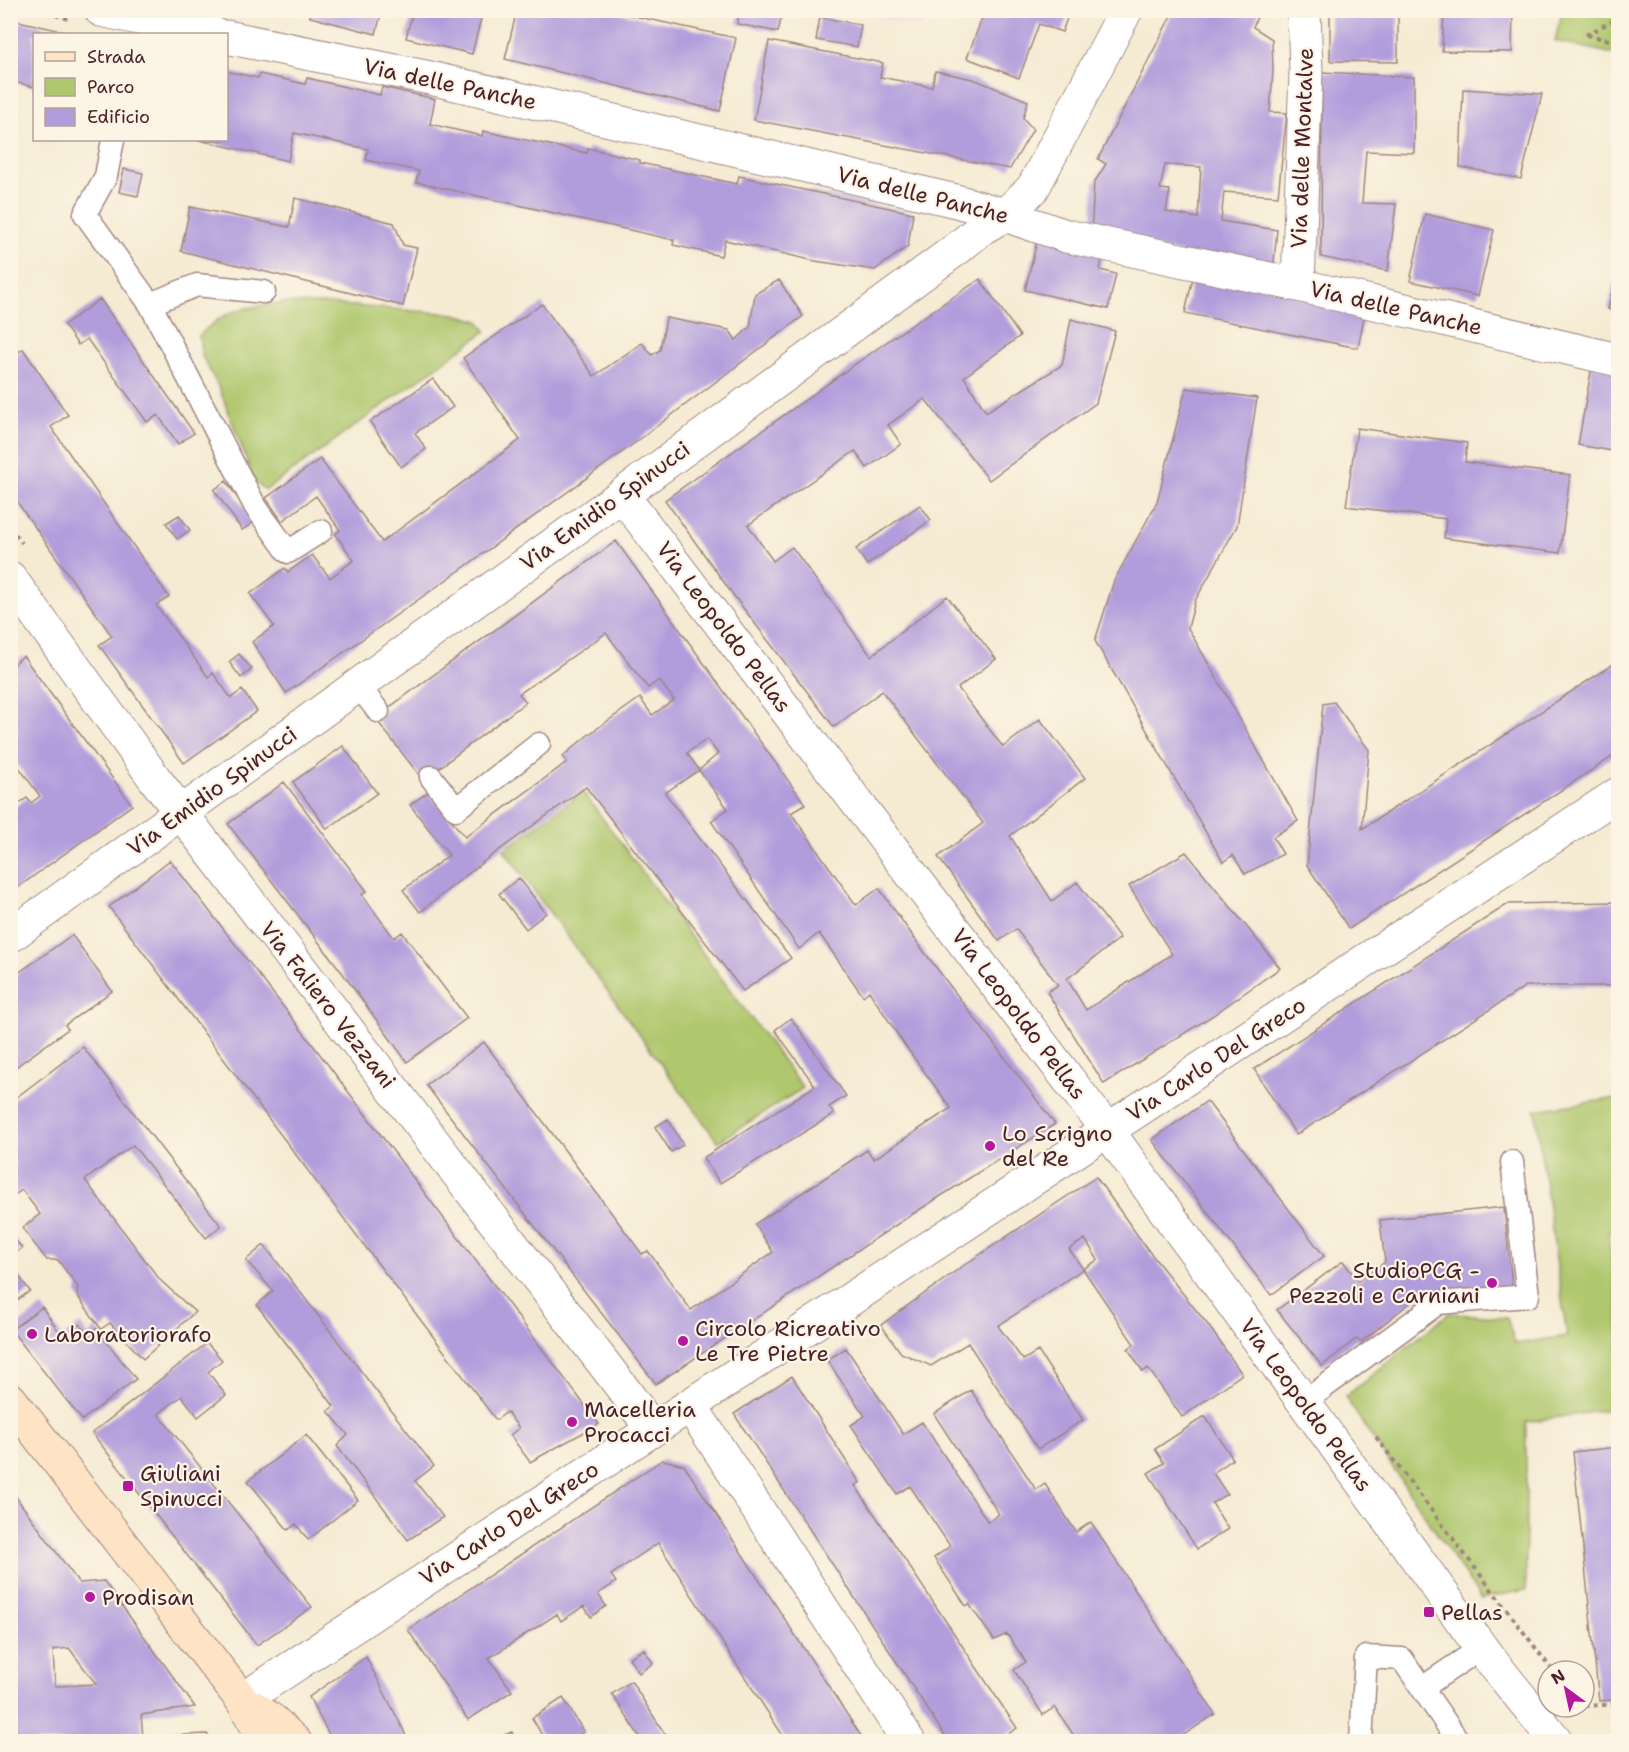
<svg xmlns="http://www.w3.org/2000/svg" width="1629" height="1752" font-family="'Shantell Sans',sans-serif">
	<rect width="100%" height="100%" fill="#fcf5e5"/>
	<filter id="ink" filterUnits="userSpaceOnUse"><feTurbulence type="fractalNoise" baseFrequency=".0167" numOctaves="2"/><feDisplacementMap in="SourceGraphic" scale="12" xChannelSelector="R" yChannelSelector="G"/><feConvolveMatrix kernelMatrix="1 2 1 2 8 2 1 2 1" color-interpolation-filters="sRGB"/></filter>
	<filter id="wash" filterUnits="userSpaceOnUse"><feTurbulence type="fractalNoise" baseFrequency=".008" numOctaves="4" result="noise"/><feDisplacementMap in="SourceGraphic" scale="24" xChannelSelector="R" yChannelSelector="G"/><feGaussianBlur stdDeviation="1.35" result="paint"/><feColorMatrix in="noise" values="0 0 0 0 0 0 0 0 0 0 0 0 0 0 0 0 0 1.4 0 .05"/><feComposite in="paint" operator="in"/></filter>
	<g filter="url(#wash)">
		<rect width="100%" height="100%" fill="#f5ebd3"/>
		<path fill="#edd1e9" d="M852 11 925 10V11L921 27Z"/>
		<path fill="#afc76d" stroke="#7c734c" stroke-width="1.5" d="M1562 11H1618V55L1555 41Z
			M284 303 328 304 455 314 479 321 486 331 266 490 255 482 220 390 202 356 199 336C227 307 246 307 284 303Z
			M583 792 803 1088 718 1142 504 850Z
			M1618 1098V1231L1608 1233 1618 1308V1408L1526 1422V1590L1481 1599 1345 1397 1449 1313 1507 1318 1515 1344 1567 1336 1535 1110Z"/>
		<g id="blocks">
			<path fill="#b19cdc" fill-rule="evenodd" d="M311 10H382L376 34 310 17Z
				M413 10H483L472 54 406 38Z
				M517 10H606L736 38 720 111 505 59Z
				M740 10H783L778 32 737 24Z
				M985 10H1070L1062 32 1039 24 1019 78 967 58Z
				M1174 10H1260L1253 27 1272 39 1273 70 1270 112 1287 113 1278 196 1224 192 1221 221 1277 230 1273 272 1091 234 1094 183 1106 164 1098 159ZM1165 165 1201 167 1198 218 1166 212 1170 190 1160 189Z
				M1330 10H1398V62L1330 61Z
				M1444 10H1513L1512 52 1442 51Z
				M820 17 861 25 857 47 816 40Z
				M10 19 74 34H34V87L10 81Z
				M769 41 883 63 880 77 932 87 935 71 973 79 1028 101 1023 118 1033 129 1010 169 754 120Z
				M226 71 258 78 260 74 305 84 307 78 380 95 382 87 435 99 430 124 482 136 483 131 587 153 588 148 640 160V163L737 184 739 176 913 213 908 246 875 270 815 261 725 240 721 256 673 245 674 240 416 182 419 171 366 160 368 149 294 133 288 161 199 140H226Z
				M1322 72 1414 77V153L1366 151 1362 203 1396 204 1388 271 1321 257Z
				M1463 89 1542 94 1521 179 1460 167Z
				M124 169 143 173 138 196 119 192Z
				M295 198 394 223 403 245 417 248 403 306 181 251 190 207 289 227Z
				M1425 214 1494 230 1478 296 1410 281Z
				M1038 237 1104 251 1100 270 1116 274 1108 309 1025 290Z
				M1618 264V312L1608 309Z
				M1194 273 1366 307 1358 348 1185 313Z
				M980 279 1020 336 964 377 986 412 1062 365 1071 319 1115 331 1096 403 989 480 925 399 888 425 901 444 880 459 867 468 855 451 748 525 773 561 792 547 871 656 947 596 996 659 958 688 1003 747 1040 719 1085 778 1010 836 1052 901 1077 882 1120 938 1067 979 1086 1010 1172 954 1129 886 1186 852 1280 968 1212 1016 1104 1084 1047 992 1058 985 1016 929 999 941 938 857 983 823 882 691 834 727 731 592 665 500 885 343Z
				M779 280 803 316 640 439 466 566 286 693 252 642 274 626 250 594 285 568 288 572 312 555 330 578 354 560 335 534 340 530 316 496 282 521 266 498 320 459 382 542 520 440 463 358 542 304 594 376 642 343 652 355 660 350 666 318 729 330 736 340 750 327 755 294Z
				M100 299 194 433 178 444 158 415 147 422 87 339 78 345 64 325Z
				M23 349 68 415 51 427 169 597 156 605 208 677 213 673 231 698 242 690 257 711 184 763 99 645 112 636 10 492V357Z
				M1592 366 1618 371V452L1578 445Z
				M433 379 453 407 415 433 426 449 401 467 370 422Z
				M1186 388 1257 398 1237 526 1195 601 1188 628 1298 821 1273 837 1283 854 1245 874 1233 855 1223 862 1095 641 1114 581 1157 502Z
				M1357 428 1467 443 1465 462 1570 475 1560 553 1444 538 1446 519 1346 506Z
				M226 481 254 522 242 530 214 490Z
				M920 505 931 520 867 565 856 549Z
				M179 515 190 530 177 539 166 523Z
				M616 541 805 804 791 813 856 905 879 888 922 949 1055 1124 911 1215 656 1384 426 1085 484 1042 642 1254 648 1251 691 1310 773 1252 755 1224 867 1150 874 1159 951 1108 904 1044 869 991 863 996 819 933 799 949 711 821 728 809 699 770 718 754 707 739 687 753 699 770 665 793 791 958 743 991 586 787 483 862 420 912 403 890 449 855 410 805 428 792 465 837 567 762 563 756 588 735 640 698 652 715 674 700 659 680 648 688 606 633 519 694 526 702 423 780 375 718Z
				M239 654 252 669 241 678 229 662Z
				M23 656 132 805 10 893V810L27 798 31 803 40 796 10 755V660L14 664Z
				M1618 661V753L1349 929 1307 865 1323 704 1334 702 1369 750 1362 829Z
				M343 746 377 793 327 829 293 782Z
				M284 782 367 891 362 895 394 938 402 932 467 1018 407 1062 344 975 228 824Z
				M170 860 316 1049 599 1424 530 1462 510 1435 519 1428 507 1412 496 1420 109 907Z
				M519 878 546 913 526 929 499 894Z
				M1618 902V986H1526L1296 1135 1254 1069 1508 904Z
				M72 935 112 991 65 1025 68 1029 10 1071V979Z
				M791 1018 846 1096 829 1107 834 1114 720 1183 703 1158 815 1086 775 1030Z
				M83 1047 221 1226 206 1238 133 1145 85 1180 160 1280 195 1312 143 1359 110 1323 101 1329 77 1295 78 1287 58 1260H47L22 1228 40 1214 22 1190 10 1198V1095L14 1099Z
				M1207 1101 1324 1256 1271 1295 1152 1140Z
				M668 1119 683 1145 671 1152 655 1127Z
				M1096 1177 1148 1250 1208 1325 1242 1374 1182 1417 1148 1368 1143 1372 1128 1349 1134 1344 1083 1269 998 1326 1023 1360 1038 1351 1083 1420 1038 1449 968 1343 931 1366 901 1353 881 1325 960 1268ZM1085 1239 1098 1260 1083 1269 1069 1249Z
				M1504 1207 1512 1287 1416 1298 1361 1342 1356 1339 1322 1366 1277 1310 1343 1261 1358 1281 1385 1262 1380 1220Z
				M13 1237 22 1248 10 1257V1239Z
				M264 1245 434 1466 415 1481 443 1517 408 1540 337 1446 348 1435 328 1411 334 1406 257 1305 273 1291 246 1260Z
				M10 1264 30 1291 10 1305Z
				M42 1307 63 1337 80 1324 88 1335 96 1328 136 1379 82 1420 11 1330Z
				M207 1343 222 1360 208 1372 226 1395 198 1417 182 1396 158 1414 312 1607 257 1645 92 1433Z
				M846 1348 903 1434 922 1422 988 1522 999 1514 934 1414 971 1390 1036 1490 1045 1484 1076 1532 1091 1522 1215 1714 1173 1742H1078L1055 1707 1043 1715 1014 1670 1026 1662 1007 1634 994 1640 969 1604 966 1606 934 1558 950 1546 910 1486 897 1494 851 1425 865 1416 827 1360Z
				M792 1376 860 1483 855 1485 1017 1728 996 1742H949L734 1414Z
				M1205 1416 1233 1459 1213 1473 1227 1494 1212 1503 1228 1529 1197 1549 1148 1473 1164 1463 1155 1449Z
				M306 1435 358 1500 308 1540 296 1524 288 1530 248 1481Z
				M1618 1447V1700L1599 1701 1573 1452Z
				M662 1460 684 1465 865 1742H787L658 1543 611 1575 616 1582 598 1594 606 1606 591 1617 584 1606 561 1621 557 1614 489 1658 512 1691 468 1720 408 1630Z
				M10 1489 79 1583 104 1581 195 1707 141 1715 143 1737 207 1734 213 1742H10ZM69 1648 96 1684 55 1686 53 1650Z
				M644 1649 653 1663 639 1673 629 1658Z
				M366 1657 403 1729 408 1742H333L309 1697Z
				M631 1681 670 1742H643L612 1694Z
				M563 1698 584 1732 561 1742H546L532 1718Z
				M512 1732 516 1742H490V1741Z"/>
		</g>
	</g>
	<g filter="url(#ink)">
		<use href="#blocks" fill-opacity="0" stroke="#a0857f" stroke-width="1.5"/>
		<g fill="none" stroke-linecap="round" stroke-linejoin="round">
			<defs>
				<path id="lane" d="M113 140 106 176 85 214 150 304 255 506 288 552 321 531
					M150 304 197 285 264 292
					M358 685 378 711
					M431 777 456 809 539 744
					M1304 1402 1438 1303 1528 1296 1512 1162
					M1422 1688 1481 1648
					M1361 1742 1366 1657 1402 1659 1459 1742"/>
				<path id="street" d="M101 10 214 34
					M226 37 430 78 956 201 1005 215 1066 236 1298 285 1618 360
					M1298 285 1306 72 1304 10
					M622 495 1107 1130 1488 1657 1557 1742
					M10 578 155 779 627 1394 652 1429
					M10 936 622 495 958 248 982 228 1005 215 1033 188 1126 10
					M690 1405 909 1742
					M242 1700 1618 794"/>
				<path id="secondary" d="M10 1399 242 1700 266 1742
					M253 1707 273 1721 295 1742"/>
			</defs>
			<use href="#lane" stroke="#a0857f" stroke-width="25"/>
			<use href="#street" stroke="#a0857f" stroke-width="35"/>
			<use href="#secondary" stroke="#a0857f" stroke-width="35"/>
			<path stroke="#a0857f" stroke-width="4" stroke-dasharray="4.5 4.5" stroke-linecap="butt" d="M38 10 69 19
				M1586 35 1618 18
				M1587 35 1618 42
				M10 527 22 543
				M1376 1437 1553 1671
				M1584 1706 1618 1704"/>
			<use href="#lane" stroke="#fff" stroke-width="22"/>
			<use href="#street" stroke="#fff" stroke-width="33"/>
			<use href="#secondary" stroke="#fee4c5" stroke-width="33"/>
		</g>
	</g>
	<g fill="#b5179e" stroke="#fcf5e5" stroke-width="2">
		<circle cx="990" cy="1146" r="6"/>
		<circle cx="1492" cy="1283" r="6"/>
		<circle cx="32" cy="1334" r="6"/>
		<circle cx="683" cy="1341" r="6"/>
		<circle cx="572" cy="1422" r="6"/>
		<rect x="122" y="1480" width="12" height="12" rx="3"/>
		<circle cx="90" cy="1597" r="6"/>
		<rect x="1423" y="1606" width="12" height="12" rx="3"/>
	</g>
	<g text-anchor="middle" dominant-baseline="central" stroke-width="4.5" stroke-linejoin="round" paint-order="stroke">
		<g font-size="22" fill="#4a1f2b" stroke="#fcf5e5">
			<text transform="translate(450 84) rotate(12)">Via delle Panche</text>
			<text transform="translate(1302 148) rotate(-88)">Via delle Montalve</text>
			<text transform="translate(923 195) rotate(14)">Via delle Panche</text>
			<text transform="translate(1396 308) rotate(13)">Via delle Panche</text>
			<text transform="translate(605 506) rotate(-36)">Via Emidio Spinucci</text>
			<text transform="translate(724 627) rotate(53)">Via Leopoldo Pellas</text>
			<text transform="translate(212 791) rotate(-36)">Via Emidio Spinucci</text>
			<text transform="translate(328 1005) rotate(52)">Via Faliero Vezzani</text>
			<text transform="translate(1019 1014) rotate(53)">Via Leopoldo Pellas</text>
			<text transform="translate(1216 1059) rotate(-33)">Via Carlo Del Greco</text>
			<text transform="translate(1306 1405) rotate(54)">Via Leopoldo Pellas</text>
			<text transform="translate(509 1523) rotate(-33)">Via Carlo Del Greco</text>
		</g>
		<g font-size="22" fill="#4a1f2b" stroke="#fcf5e5" text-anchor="start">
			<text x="1002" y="1133">Lo Scrigno<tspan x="1002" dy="25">del Re</tspan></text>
			<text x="1480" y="1270" text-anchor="end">StudioPCG -<tspan x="1480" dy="25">Pezzoli e Carniani</tspan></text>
			<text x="695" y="1328">Circolo Ricreativo<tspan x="695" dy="25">Le Tre Pietre</tspan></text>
			<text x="44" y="1334">Laboratoriorafo</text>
			<text x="584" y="1409">Macelleria<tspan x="584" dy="25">Procacci</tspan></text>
			<text x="140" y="1473">Giuliani<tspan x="140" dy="25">Spinucci</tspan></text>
			<text x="102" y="1597">Prodisan</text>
			<text x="1441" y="1612">Pellas</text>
		</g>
	</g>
	<rect width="1629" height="1752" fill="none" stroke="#fcf5e5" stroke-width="36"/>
	<rect x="33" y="33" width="195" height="108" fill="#fcf5e5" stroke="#b59f9b" stroke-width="1.5"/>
	<rect x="45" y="52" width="30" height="9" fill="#fee4c5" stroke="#b59f9b" stroke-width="1.5"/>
	<text x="87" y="63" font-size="18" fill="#4a1f2b">Strada</text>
	<rect x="45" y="78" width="30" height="18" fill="#afc76d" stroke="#b59f9b" stroke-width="1.5"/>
	<text x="87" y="93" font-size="18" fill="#4a1f2b">Parco</text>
	<rect x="45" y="108" width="30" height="18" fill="#b19cdc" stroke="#b59f9b" stroke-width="1.5"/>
	<text x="87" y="123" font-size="18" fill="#4a1f2b">Edificio</text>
	<g transform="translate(1566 1689) rotate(327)"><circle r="28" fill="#fcf5e5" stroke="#b59f9b" stroke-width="1.5"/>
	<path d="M0-4.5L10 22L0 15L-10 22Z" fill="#b5179e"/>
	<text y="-9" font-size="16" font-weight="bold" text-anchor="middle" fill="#4a1f2b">N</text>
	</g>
</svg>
